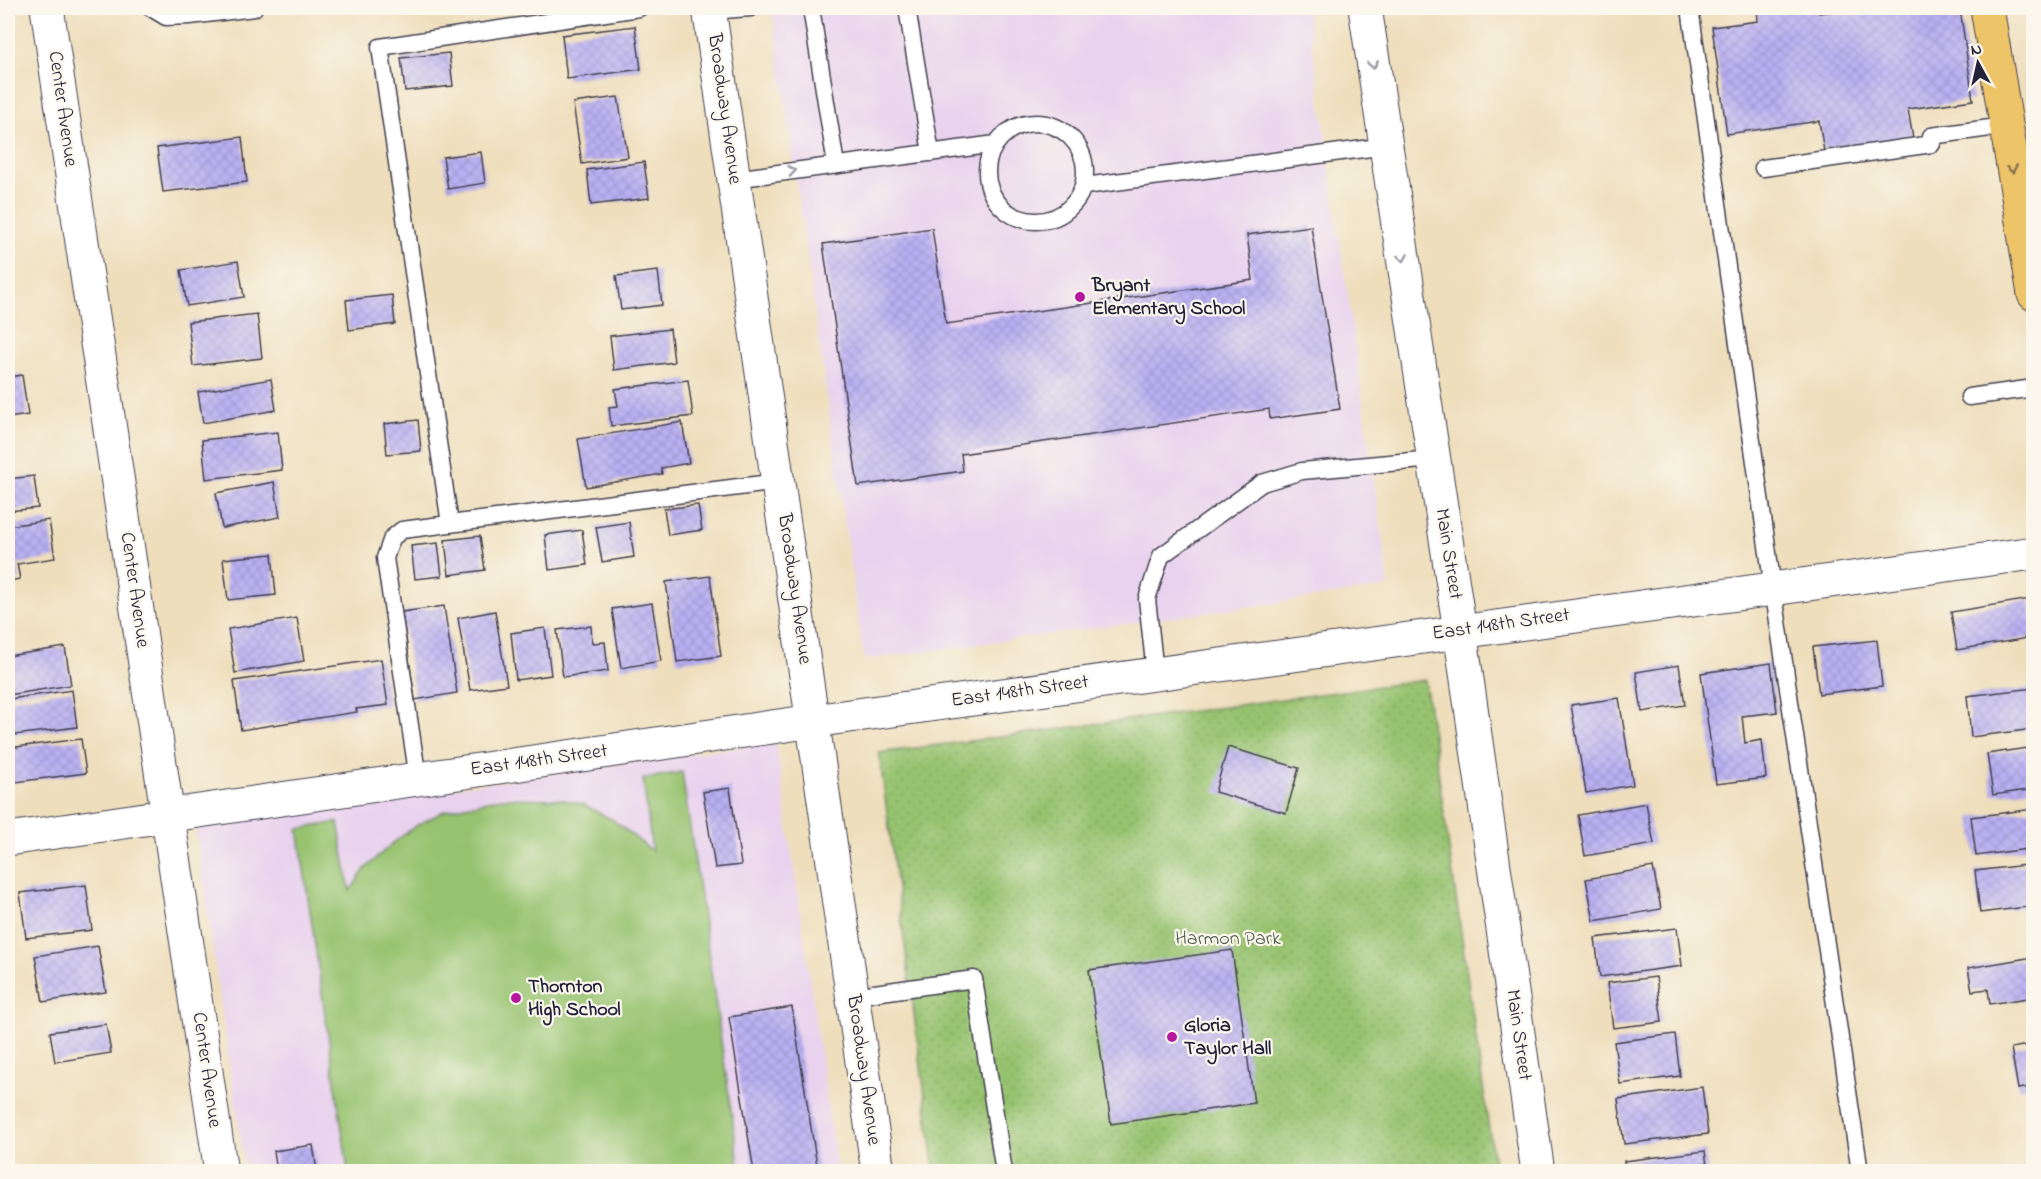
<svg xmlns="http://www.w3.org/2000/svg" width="2041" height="1179" font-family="'Indie Flower',sans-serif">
	<defs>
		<pattern id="park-dots" width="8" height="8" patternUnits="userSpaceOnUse" patternTransform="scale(1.5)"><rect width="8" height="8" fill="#97c370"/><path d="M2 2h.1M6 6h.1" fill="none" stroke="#82a762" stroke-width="1.8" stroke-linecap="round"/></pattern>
		<pattern id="building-cross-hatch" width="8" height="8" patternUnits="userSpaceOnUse" patternTransform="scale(1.5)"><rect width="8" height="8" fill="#b9b0f2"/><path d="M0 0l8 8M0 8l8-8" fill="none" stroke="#9f97d0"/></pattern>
	</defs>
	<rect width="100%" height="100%" fill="#fbf7ec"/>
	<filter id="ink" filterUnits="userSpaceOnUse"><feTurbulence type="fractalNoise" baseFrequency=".0167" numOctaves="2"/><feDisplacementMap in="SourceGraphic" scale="12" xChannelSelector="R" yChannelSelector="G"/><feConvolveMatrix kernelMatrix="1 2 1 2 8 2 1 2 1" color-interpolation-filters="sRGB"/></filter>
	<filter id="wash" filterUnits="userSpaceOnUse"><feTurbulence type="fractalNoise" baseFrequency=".008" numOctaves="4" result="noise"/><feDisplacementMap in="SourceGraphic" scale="24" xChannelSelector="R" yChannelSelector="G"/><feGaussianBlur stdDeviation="1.35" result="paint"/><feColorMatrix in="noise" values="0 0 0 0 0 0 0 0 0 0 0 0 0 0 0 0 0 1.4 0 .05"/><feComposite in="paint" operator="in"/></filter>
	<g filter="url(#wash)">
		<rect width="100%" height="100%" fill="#eedebc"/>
		<path fill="#e8d2ee" d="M772 8H1307L1389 587 864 660Z
			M776 742 837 1171H245L195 825Z"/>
		<path fill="#97c370" stroke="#5c7256" stroke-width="1.5" d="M682 772 740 1171H348L298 829 338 822 350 891 365 869 388 847 414 827 444 811 500 798 560 799 582 804 613 820 652 851 643 779Z"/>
		<path fill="url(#park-dots)" stroke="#5c7256" stroke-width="1.5" d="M1425 680 1495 1171H935L879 753Z"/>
		<g id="blocks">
			<path fill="url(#building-cross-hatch)" d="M1757 8H1818L1819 13 1858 8H1960L1973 100 1908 109 1913 139 1824 151 1819 121 1727 134 1712 27 1758 21Z
				M635 26 641 69 567 79 562 35Z
				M449 53 453 86 405 91 401 58Z
				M618 97 628 157 582 164 573 103Z
				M242 137 247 182 163 192 157 148Z
				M481 152 485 183 448 189 443 157Z
				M644 162 649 198 591 205 587 170Z
				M1311 226 1340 409 1270 419 1269 409 961 454 963 471 858 486 823 244 932 228 946 324 1253 280 1247 235Z
				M238 261 244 297 187 306 181 270Z
				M658 271 662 305 621 310 616 276Z
				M392 295 395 324 349 330 346 300Z
				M257 314 262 358 193 366 188 322Z
				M670 329 674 362 614 370 610 336Z
				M22 375 28 415 8 418V377Z
				M271 379 276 410 203 423 198 392Z
				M688 380 693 416 611 426 609 407 618 406 615 389Z
				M418 420 421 451 387 454 384 424Z
				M682 422 689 463 661 468 662 474 586 487 578 439Z
				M278 432 282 470 206 479 202 440Z
				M34 476 38 508 8 511V479Z
				M274 482 280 517 222 528 216 493Z
				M698 505 702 530 668 535 664 509Z
				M49 520 55 558 17 564 20 579 8 581V526Z
				M629 522 634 557 602 562 596 527Z
				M582 530 587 565 549 570 545 535Z
				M480 536 485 570 449 575 445 540Z
				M438 543 442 576 415 579 411 546Z
				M272 554 276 595 228 600 223 559Z
				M710 576 721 656 677 662 666 582Z
				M2030 599 2034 637 1957 650 1951 612Z
				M652 603 661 661 621 668 612 609Z
				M444 606 457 693 415 700 402 612Z
				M495 611 507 685 470 690 458 618Z
				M297 618 304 661 235 673 228 629Z
				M591 626 592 643 605 642 608 671 563 677 557 630Z
				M545 628 551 675 516 680 511 633Z
				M1877 640 1882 686 1819 694 1813 647Z
				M65 647 71 685 8 695V656Z
				M381 659 388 705 356 709 357 712 241 730 234 681Z
				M1771 663 1777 712 1742 716 1745 743 1762 740 1766 778 1716 784 1701 673Z
				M1679 665 1685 705 1642 712 1636 672Z
				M2034 688V729L1971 737 1967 696Z
				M72 690 77 727 15 735 10 699Z
				M1619 698 1633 785 1586 793 1571 705Z
				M81 739 86 773 8 783V748Z
				M1228 747 1299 768 1286 813 1215 792Z
				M2034 747V789L1993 795 1987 754Z
				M730 788 741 865 715 868 703 792Z
				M1646 803 1654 844 1585 856 1578 815Z
				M2034 809V848L1976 856 1971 817Z
				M2034 864V906L1980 913 1975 871Z
				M1653 867 1661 909 1594 921 1586 879Z
				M86 885 92 930 26 938 20 893Z
				M1677 928 1682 966 1600 977 1595 938Z
				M98 946 106 992 43 1002 35 956Z
				M1232 950 1254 1103 1111 1124 1089 970Z
				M2034 957V997L1990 1004 1988 989 1972 991 1968 968Z
				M1656 977 1662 1022 1613 1028 1607 983Z
				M792 1007 818 1172H754L729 1017Z
				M106 1024 111 1053 55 1062 50 1032Z
				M1675 1034 1680 1076 1620 1084 1614 1042Z
				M2034 1044V1086L2018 1089 2011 1048Z
				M1702 1087 1708 1134 1624 1144 1618 1099Z
				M313 1145 317 1172H277L274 1151Z
				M1705 1151 1708 1172H1625L1624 1161Z"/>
		</g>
	</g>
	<g filter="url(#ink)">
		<use href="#blocks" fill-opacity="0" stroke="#413e4e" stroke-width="1.5"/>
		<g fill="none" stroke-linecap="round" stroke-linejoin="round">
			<defs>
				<path id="service" d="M151 8 166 17 190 16 254 8
					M811 8 836 165
					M907 8 931 153
					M1690 8 1773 588 1860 1172
					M709 11 750 8
					M987 172a49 49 0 1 1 98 0a49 49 0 1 1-98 0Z
					M1763 168 1932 144 1931 136 2005 126
					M734 179 996 144
					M1085 186 1386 146
					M1969 397 2034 388
					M450 524 380 47 639 8
					M1155 673 1147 599 1161 556 1262 483 1302 471 1433 459
					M418 779 385 558 392 538 402 530 778 482
					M853 996 974 979 1004 1172"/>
				<path id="minor" d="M47 8 221 1172
					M709 8 878 1172
					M1365 8 1460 631 1538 1172
					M8 839 813 721 2034 553"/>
				<path id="primary" d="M1987 8 2034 294"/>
			</defs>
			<use href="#service" stroke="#413e4e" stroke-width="19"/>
			<use href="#minor" stroke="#413e4e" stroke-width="35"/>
			<use href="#primary" stroke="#413e4e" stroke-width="35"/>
			<use href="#service" stroke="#fff" stroke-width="16"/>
			<use href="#minor" stroke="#fff" stroke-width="33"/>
			<use href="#primary" stroke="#eec469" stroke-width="33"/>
		</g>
		<defs><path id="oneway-chevron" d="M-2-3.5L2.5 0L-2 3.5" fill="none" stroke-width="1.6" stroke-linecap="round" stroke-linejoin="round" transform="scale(1.5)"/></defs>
		<g stroke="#9c9ca7">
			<use href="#oneway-chevron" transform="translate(1373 65) rotate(81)"/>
			<use href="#oneway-chevron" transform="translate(792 171) rotate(-8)"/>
			<use href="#oneway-chevron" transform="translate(1403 258) rotate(81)"/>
		</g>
		<use stroke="#887352" href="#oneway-chevron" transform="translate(2012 169) rotate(80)"/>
	</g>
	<g fill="#b5179e" stroke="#fbf7ec" stroke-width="2">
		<circle cx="1080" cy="297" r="6"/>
		<circle cx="516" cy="998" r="6"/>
		<circle cx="1172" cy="1037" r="6"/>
	</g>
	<g text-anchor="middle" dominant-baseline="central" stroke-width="4.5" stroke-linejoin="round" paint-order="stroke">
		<g font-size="20" fill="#22223b" stroke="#fbf7ec">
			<text transform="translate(62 109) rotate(82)">Center Avenue</text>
			<text transform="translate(724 109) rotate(82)">Broadway Avenue</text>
			<text transform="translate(1448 554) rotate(81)">Main Street</text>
			<text transform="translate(794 589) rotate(82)">Broadway Avenue</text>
			<text transform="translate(134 590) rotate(82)">Center Avenue</text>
			<text transform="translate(1501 625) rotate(-8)">East 148th Street</text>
			<text transform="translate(1020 692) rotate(-8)">East 148th Street</text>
			<text transform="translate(539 761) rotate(-8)">East 148th Street</text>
			<text transform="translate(1518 1035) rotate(82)">Main Street</text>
			<text transform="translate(206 1070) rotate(82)">Center Avenue</text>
			<text transform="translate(863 1070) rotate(82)">Broadway Avenue</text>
		</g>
		<g font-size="20" font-weight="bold" fill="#22223b" stroke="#fbf7ec" text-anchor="start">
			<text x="1092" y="286">Bryant<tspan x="1092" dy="23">Elementary School</tspan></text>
			<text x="528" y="987">Thornton<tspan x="528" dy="23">High School</tspan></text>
			<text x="1184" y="1026">Gloria<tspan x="1184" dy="23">Taylor Hall</tspan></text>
		</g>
		<g font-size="20" fill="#4b5a4e" stroke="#fbf7ec">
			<text x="1228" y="939">Harmon Park</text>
		</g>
	</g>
	<rect width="2041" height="1179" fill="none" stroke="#fbf7ec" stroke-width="30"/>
	<g transform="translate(1978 63) rotate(352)" stroke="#fbf7ec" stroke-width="4.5" paint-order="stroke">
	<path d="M0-4.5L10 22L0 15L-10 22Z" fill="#22223b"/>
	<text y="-9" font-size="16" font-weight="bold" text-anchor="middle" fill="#22223b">N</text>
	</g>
</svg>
